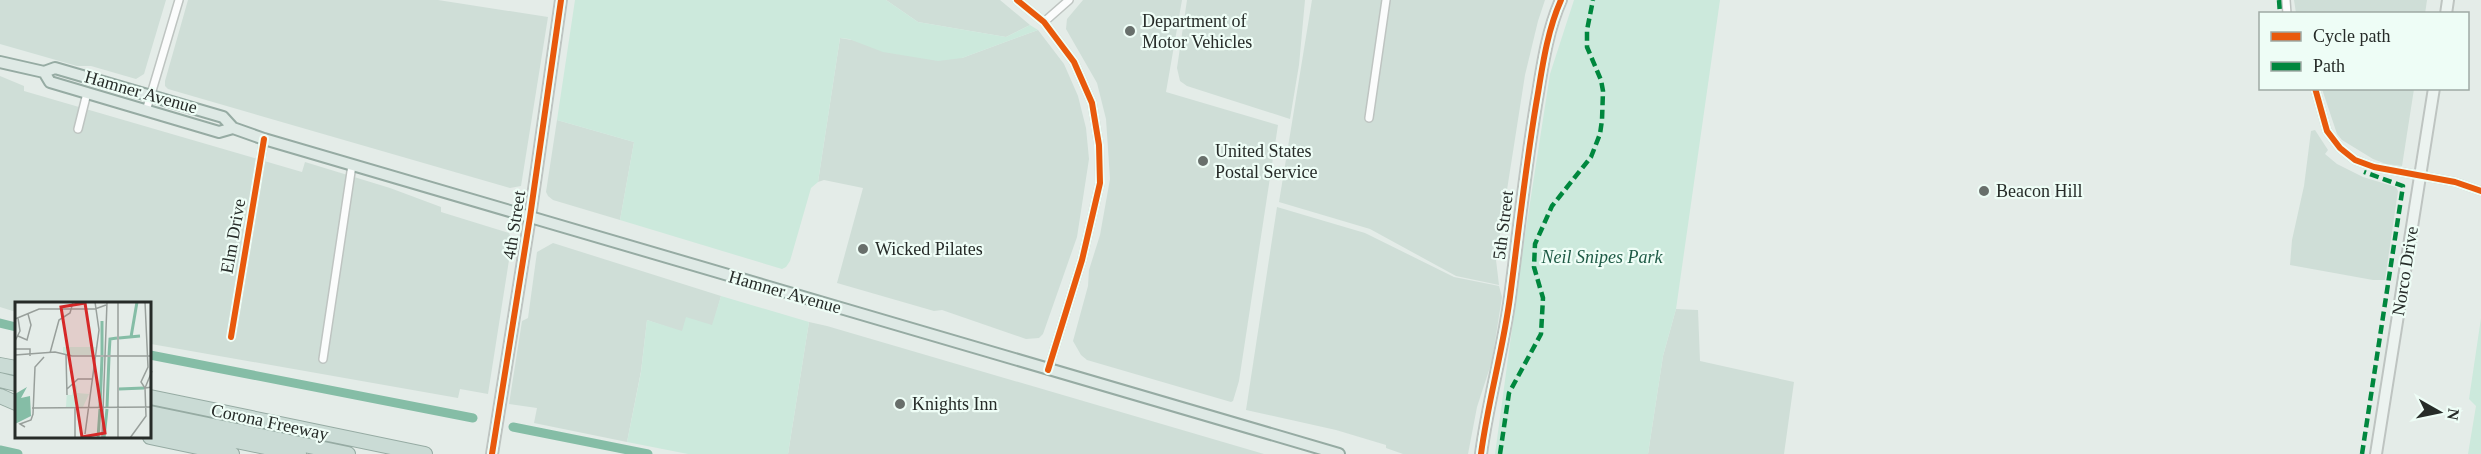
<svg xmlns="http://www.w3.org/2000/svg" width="2481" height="454" font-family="Georgia,serif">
	<rect width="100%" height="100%" fill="#e4ece8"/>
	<path fill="#cfded7" d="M0 0H166L144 74 136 79 91 66H77L0 44Z
		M188 0H438L548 17 521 186 510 188 168 89 165 86V81Z
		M886 0H1000L1030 25 1006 37 918 22Z
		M1083 0H1182L1166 92 1278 125 1239 381 1233 401 1231 402 1087 360 1081 355 1073 341 1088 286 1089 270 1100 235 1110 179 1106 119 1097 83 1066 29 1067 19Z
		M1187 0H1305L1299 65 1290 119 1187 86 1180 81 1177 68Z
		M1312 0H1545L1538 21 1525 75 1496 260 1499 285 1456 276 1370 229 1279 202Z
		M2294 0H2427L2425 14 2296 13Z
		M1038 30 1064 64 1078 96 1086 128 1089 159 1077 237 1043 334 1039 338 1026 339 942 310 934 311 837 283 863 188 824 180 818 182 840 38 962 58Z
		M0 76 24 86V91L302 172 305 162 390 188 441 207V212L509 233 512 241 488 394 460 389 458 398 151 344 150 304H16V312L0 307Z
		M2322 89H2414L2402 166 2386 164 2373 159 2342 140 2337 134Z
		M557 120 634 142 620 220 553 200 548 196 546 192Z
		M2315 130 2328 150 2325 154 2337 164 2363 177 2396 187 2398 191 2385 280H2373L2290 265 2292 240 2304 186 2311 131Z
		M1277 207 1365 233 1454 277 1499 286 1502 297 1492 361 1477 407 1468 454H1403L1386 448V445L1336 430 1246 410Z
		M553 243 721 296 713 325 682 332 647 320 641 371 627 442 534 423 537 408 509 404 522 321 528 318 537 252Z
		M1676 309 1698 310 1700 361 1794 382 1784 454H1648L1663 356Z
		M809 322 827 326 1264 454H788Z"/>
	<path fill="#cce9dc" d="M575 0H886L918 22 1006 37 1030 25 1038 30 962 58 938 61 883 52 849 39 840 38 818 182 811 188 790 261 786 267 782 269 620 220 634 142 557 120Z
		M1574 0H1720L1676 309 1663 356 1648 454H1495L1523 248 1550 74Z
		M721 296 809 322 788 454H688L627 442 641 372 647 320 682 331 686 317 712 325Z
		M2481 318V454H2468L2476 406 2469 399Z"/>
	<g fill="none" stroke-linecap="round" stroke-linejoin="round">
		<path stroke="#85bda6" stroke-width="9" d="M0 323 16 327
			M150 355 473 418
			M513 427 648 454
			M0 450 18 454"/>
		<defs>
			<path id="street" d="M1017 0 1044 22 1074 62 1092 103 1099 145 1100 183 1082 260 1048 370
				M2286 0 2287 14
				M1044 22 1069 0
				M2315 88 2327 131 2340 148 2355 160 2374 167 2455 182 2481 191
				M146 111 179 0
				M1369 118 1386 0
				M78 129 87 93
				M231 337 264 139
				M323 359 352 165"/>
			<path id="secondary" d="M2446 14 2448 0
				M492 454 530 217 561 0
				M1481 454C1488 401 1503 350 1510 297 1519 229 1526 161 1538 93 1543 62 1548 29 1561 0
				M2376 454 2434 88"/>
			<path id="primary" d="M0 62 44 72 55 68 223 117 233 128 264 139 1339 454
				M44 72 50 82 219 132 233 128"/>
			<path id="highway" d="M0 365 16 368
				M0 380 16 384
				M0 396 16 403
				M150 397 425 454
				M150 413 348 454
				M150 423 299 454
				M150 437 232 454"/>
		</defs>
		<use href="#street" stroke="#bec4c1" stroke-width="10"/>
		<use href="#secondary" stroke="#bec4c1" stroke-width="14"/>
		<use href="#primary" stroke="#96aba3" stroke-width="14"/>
		<use href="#highway" stroke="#96aba3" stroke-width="16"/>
		<use href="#street" stroke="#fbfcfc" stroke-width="7"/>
		<use href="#secondary" stroke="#ecf3f0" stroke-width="10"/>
		<use href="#primary" stroke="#dee9e5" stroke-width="10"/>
		<use href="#highway" stroke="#cadbd5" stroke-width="14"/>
		<path stroke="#00873e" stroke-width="4.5" stroke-dasharray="9 4.5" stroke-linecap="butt" d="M2279 0 2280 14
			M1500 454 1509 393 1541 334 1543 298 1534 267 1535 244 1552 206 1591 157 1600 134 1602 120 1603 91 1601 80 1587 47V30L1593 0
			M2362 454 2403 186 2364 172"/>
		<defs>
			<path id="cycleway" d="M1017 0 1044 22 1074 62 1092 103 1099 145 1100 183 1082 260 1048 370
				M2315 88 2327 131 2340 148 2355 160 2374 167 2455 182 2481 191
				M231 337 264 139
				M492 454 530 217 561 0
				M1481 454C1488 401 1503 350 1510 297 1519 229 1526 161 1538 93 1543 62 1548 29 1561 0"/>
		</defs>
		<use href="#cycleway" stroke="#eefdf6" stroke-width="10"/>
		<use href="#cycleway" stroke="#e8590c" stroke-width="6"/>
	</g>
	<g fill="#686f6b" stroke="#eefdf6" stroke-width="2">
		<circle cx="1130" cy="31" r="6"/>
		<circle cx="1203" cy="161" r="6"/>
		<circle cx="1984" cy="191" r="6"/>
		<circle cx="863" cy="249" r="6"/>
		<circle cx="900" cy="404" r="6"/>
	</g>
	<g text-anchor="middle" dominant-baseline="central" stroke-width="4.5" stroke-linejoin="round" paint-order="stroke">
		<g font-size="18" fill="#262b28" stroke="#eefdf6" text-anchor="start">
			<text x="1142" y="21">Department of<tspan x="1142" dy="21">Motor Vehicles</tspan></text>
			<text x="1215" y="151">United States<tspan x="1215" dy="21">Postal Service</tspan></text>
			<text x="1996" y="191">Beacon Hill</text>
			<text x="875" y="249">Wicked Pilates</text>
			<text x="912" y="404">Knights Inn</text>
		</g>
		<g font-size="18" fill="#262b28" stroke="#eefdf6">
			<text transform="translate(141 92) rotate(16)">Hamner Avenue</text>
			<text transform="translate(514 225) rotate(-81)">4th Street</text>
			<text transform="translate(1503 225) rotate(-83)">5th Street</text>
			<text transform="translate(233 236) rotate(-80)">Elm Drive</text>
			<text transform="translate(2405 271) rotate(-81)">Norco Drive</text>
			<text transform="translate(785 292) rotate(16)">Hamner Avenue</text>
			<text transform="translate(270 422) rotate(12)">Corona Freeway</text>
		</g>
		<g font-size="18" font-style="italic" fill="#1e5a45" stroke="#eefdf6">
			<text x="1602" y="257">Neil Snipes Park</text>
		</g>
	</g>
	<g transform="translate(15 302)">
		<rect width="136" height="136" fill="#e4ece8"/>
		<path d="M48 45H81L79 53H55L48 51ZM59 81H60L62 85V91L74 92 68 105H51L52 88V93H57Z" fill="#cce9dc"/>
		<path d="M12 85 6 96 15 94 16 114 0 122V92Z" fill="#85bda6"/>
		<path fill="none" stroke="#85bda6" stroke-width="3" d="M87 19V53M116 35 122 0M104 36 125 34M94 53 95 37 102 36M104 87 129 86M85 105 87 55M92 105 94 55M83 136 85 107M89 136 92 107"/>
		<path fill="none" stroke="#989f9b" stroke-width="1.5" d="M103 0V136M0 17 24 7H80L91 3M3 34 12 38 16 23 13 12M0 39 5 29 3 16M0 47H15V54M35 51 44 18 55 11 58 0M0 53 40 50 57 54H137M51 53 52 93M137 69 130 86 137 85M52 87 63 77H77M17 106 137 105M60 106V136M10 125 5 122 16 118 18 112 20 65 29 55M70 132 84 28 80 0M87 136 92 0M115 136 131 114 130 86 126 80 133 65 130 0"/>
		<path fill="#d62828" fill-opacity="0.15" stroke="#d62828" stroke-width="3" d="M70 1 90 131 67 135 46 5Z"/>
		<rect width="136" height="136" fill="none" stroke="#262b28" stroke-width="3"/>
	</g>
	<rect x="2259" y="12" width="210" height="78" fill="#eefdf6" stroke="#9ea9a4" stroke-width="1.5"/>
	<rect x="2271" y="32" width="30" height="9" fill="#e8590c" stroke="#9ea9a4" stroke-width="1.5"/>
	<text x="2313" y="42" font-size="18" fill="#262b28">Cycle path</text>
	<rect x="2271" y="62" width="30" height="9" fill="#00873e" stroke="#9ea9a4" stroke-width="1.5"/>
	<text x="2313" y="72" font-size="18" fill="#262b28">Path</text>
	<g transform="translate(2439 412) rotate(99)" stroke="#eefdf6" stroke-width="4.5" paint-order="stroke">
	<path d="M0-4.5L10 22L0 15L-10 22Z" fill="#262b28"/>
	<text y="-9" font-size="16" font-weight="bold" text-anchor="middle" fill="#262b28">N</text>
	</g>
</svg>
